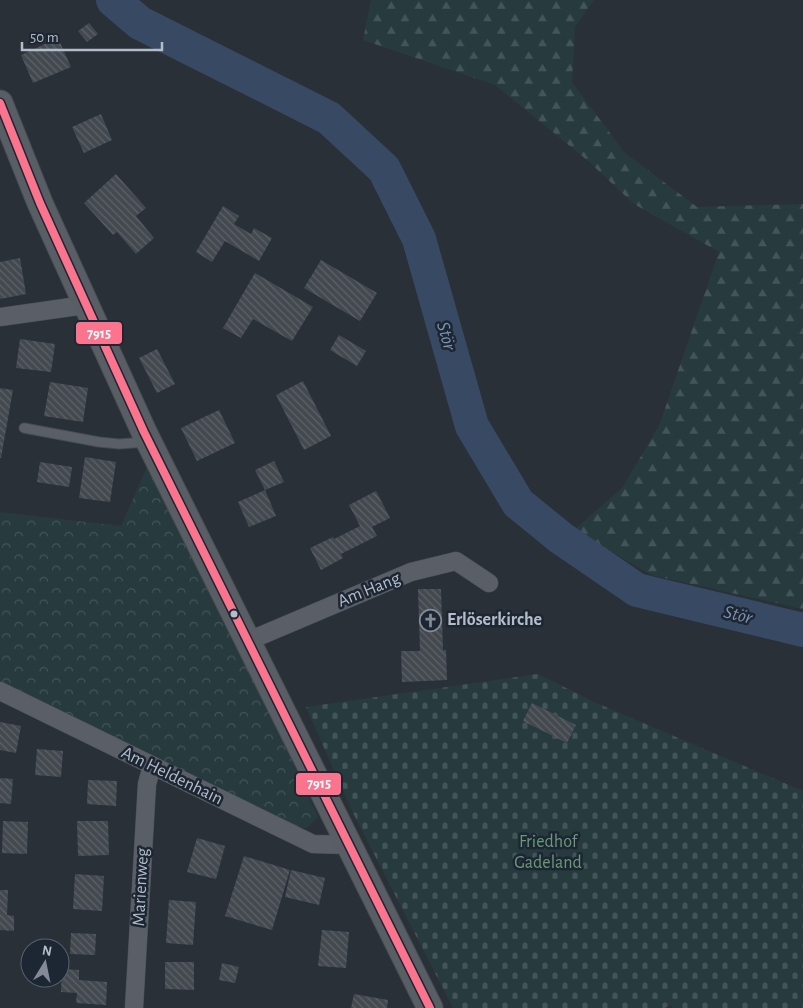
<svg xmlns="http://www.w3.org/2000/svg" width="803" height="1008" font-family="'Alegreya Sans',sans-serif">
	<defs>
		<pattern id="forest-firs" width="22" height="20" patternUnits="userSpaceOnUse" patternTransform="scale(1.25)"><rect width="22" height="20" fill="#273a3e"/><path d="M5 1l3.5 6h-7zM16 11l3.5 6h-7z" fill="#445559"/></pattern>
		<pattern id="cemetery-stones" width="16" height="16" patternUnits="userSpaceOnUse" patternTransform="scale(1.25)"><rect width="16" height="16" fill="#273a3e"/><path d="M2 7V4a2 2 0 0 1 4 0v3zM10 15v-3a2 2 0 0 1 4 0v3z" fill="#445559"/></pattern>
		<pattern id="park-crowns" width="20" height="18" patternUnits="userSpaceOnUse" patternTransform="scale(1.25)"><rect width="20" height="18" fill="#273a3e"/><path d="M2 6a3 3 0 1 1 6 0M12 15a3 3 0 1 1 6 0" fill="none" stroke="#445559"/></pattern>
		<pattern id="building-back-hatch" width="6" height="6" patternUnits="userSpaceOnUse" patternTransform="scale(1.25)"><rect width="6" height="6" fill="#444950"/><path d="M-1 5l2 2M0 0l6 6M5-1l2 2" fill="none" stroke="#5d6168"/></pattern>
	</defs>
	<rect width="100%" height="100%" fill="#2a3038"/>
	<path fill="url(#forest-firs)" d="M371 0H594L575 27 572 82 624 152 697 207 803 204V609L651 575 574 530 622 488 659 426 719 252 634 204 587 160 495 85 363 40Z"/>
	<path fill="url(#cemetery-stones)" d="M538 674 594 702 803 791V1008H673L671 1005 665 1008H453L351 809 306 707Z"/>
	<path fill="url(#park-crowns)" d="M147 467 238 645 318 817 307 828 288 826 0 685V512L121 526Z"/>
	<g fill="none" stroke-linecap="round" stroke-linejoin="round">
		<path stroke="#384963" stroke-width="34" d="M113 0 140 23 329 118 384 169 419 239 472 426 518 503 561 538 637 590 803 630"/>
	</g>
	<path fill="url(#building-back-hatch)" d="M89 23 98 34 87 42 78 31Z
		M58 38 71 67 33 83 21 55Z
		M101 114 112 140 84 153 72 127Z
		M116 174 146 208 136 216 154 238 136 254 117 232 113 235 84 203Z
		M223 206 239 216 234 224 251 234 254 228 272 238 259 261 225 241 212 262 196 252Z
		M20 258 26 294 0 299V262Z
		M321 260 377 293 360 321 304 288Z
		M255 273 313 307 292 341 253 319 241 338 223 328Z
		M339 335 366 351 357 366 330 350Z
		M20 339 55 344 51 372 16 368Z
		M157 349 175 384 157 393 139 358Z
		M303 381 331 436 304 450 276 395Z
		M50 382 88 388 83 422 44 416Z
		M0 388 13 390 1 458H0Z
		M219 410 235 443 197 461 181 428Z
		M85 457 116 462 110 502 79 498Z
		M274 461 284 482 265 490 255 470Z
		M40 462 72 467 69 487 37 482Z
		M265 490 276 516 249 527 238 502Z
		M376 491 390 518 372 527 377 536 341 554 343 558 321 570 310 548 333 537 334 539 360 526 349 505Z
		M418 589H441L443 650H446L447 680 402 682 401 651H420Z
		M532 703 576 725 567 743 523 721Z
		M0 722 21 726 16 753 0 750Z
		M37 749 63 751 61 777 35 775Z
		M0 778 13 779 11 804 0 803Z
		M88 780 117 781 116 806 87 804Z
		M3 821 28 822 27 854 2 853Z
		M77 821H108L109 855 78 856Z
		M197 838 225 846 216 879 187 872Z
		M244 856 290 870 272 930 225 916Z
		M291 870 325 878 319 905 285 897Z
		M75 874 104 876 102 911 73 909Z
		M0 890H8L7 915 14 916V931L0 930Z
		M169 900 196 902 193 945 166 943Z
		M322 930 349 932 346 968 318 966Z
		M71 933 96 934 95 955 70 954Z
		M165 962H194V990L165 989Z
		M222 963 239 967 235 983 219 980Z
		M62 969 79 970V980L107 982 106 1005 76 1003 77 993 61 992Z
		M354 994 388 1000 387 1008H351Z"/>
	<g fill="none" stroke-linecap="round" stroke-linejoin="round">
		<defs>
			<path id="service" d="M24 428 99 442 119 444 146 442"/>
			<path id="minor" d="M0 317 85 305
				M248 641 411 572 456 561 489 583
				M0 691 313 844 349 845
				M134 1008 147 784 152 766"/>
			<path id="secondary" d="M0 103 40 203 144 432 430 1008"/>
		</defs>
		<use href="#service" stroke="#484c53" stroke-width="11"/>
		<use href="#minor" stroke="#484c53" stroke-width="19"/>
		<use href="#secondary" stroke="#484c53" stroke-width="27"/>
		<use href="#service" stroke="#5a5e66" stroke-width="9"/>
		<use href="#minor" stroke="#5a5e66" stroke-width="18"/>
		<use href="#secondary" stroke="#595d64" stroke-width="25"/>
		<defs>
			<path id="bus-1" d="M0 103 40 203 144 432 430 1008"/>
		</defs>
		<use href="#bus-1" stroke="#1d2633" stroke-width="11"/>
		<use href="#bus-1" stroke="#fc738d" stroke-width="8"/>
	</g>
	<defs>
		<symbol id="church-ring" viewBox="-11 -11 22 22"><circle r="9.5" fill="#1d2633" stroke="#848b96" stroke-width="1.5"/><path d="M-1.2-6h2.4v3.5h3.3v2.4h-3.3V6h-2.4V-.1h-3.3v-2.4h3.3Z" fill="#848b96"/></symbol>
	</defs>
	<g fill-rule="evenodd">
		<use href="#church-ring" x="418" y="608" width="25" height="25"/>
	</g>
	<circle fill="#b4bcc9" stroke="#1d2633" stroke-width="2" cx="234" cy="614" r="4.5"/>
	<g text-anchor="middle" dominant-baseline="central" stroke-width="5" stroke-linejoin="round" paint-order="stroke">
		<g font-size="18" fill="#b4bcc9" stroke="#1d2633">
			<text transform="translate(369 590) rotate(-22)">Am Hang</text>
			<text transform="translate(172 776) rotate(26)">Am Heldenhain</text>
			<text transform="translate(141 887) rotate(-87)">Marienweg</text>
		</g>
		<g font-size="18" font-weight="bold" fill="#b4bcc9" stroke="#1d2633" text-anchor="start">
			<text x="447" y="620">Erlöserkirche</text>
		</g>
		<g font-size="18" fill="#6b9a76" stroke="#1d2633">
			<text x="548" y="842">Friedhof<tspan x="548" dy="21">Gadeland</tspan></text>
		</g>
		<g font-size="19" font-style="italic" fill="#7c92b1" stroke="#1d2633">
			<text transform="translate(446 336) rotate(74)">Stör</text>
			<text transform="translate(738 615) rotate(14)">Stör</text>
		</g>
	</g>
	<g stroke="#1d2633" stroke-width="2">
		<rect x="75" y="321" width="48" height="24" rx="5" fill="#fc738d"/>
		<rect x="295" y="772" width="47" height="24" rx="5" fill="#fc738d"/>
	</g>
	<g font-size="14" text-anchor="middle" font-weight="bold" fill="#fff">
		<text x="99" y="338">7915</text>
		<text x="319" y="788">7915</text>
	</g>
	<g transform="translate(45 963) rotate(10)"><circle r="24" fill="#1d2633" stroke="#59626f"/>
	<path d="M0-4L9 19L0 12L-9 19Z" fill="#848b96"/>
	<text y="-8" font-size="14" font-weight="bold" text-anchor="middle" fill="#b4bcc9">N</text>
	</g>
	<path d="M22 42v8h140v-8" fill="none" stroke="#b4bcc9" stroke-width="2.5"/>
	<text x="30" y="42" font-size="15" fill="#b4bcc9" stroke="#1d2633" stroke-width="4" paint-order="stroke">50 m</text>
</svg>
